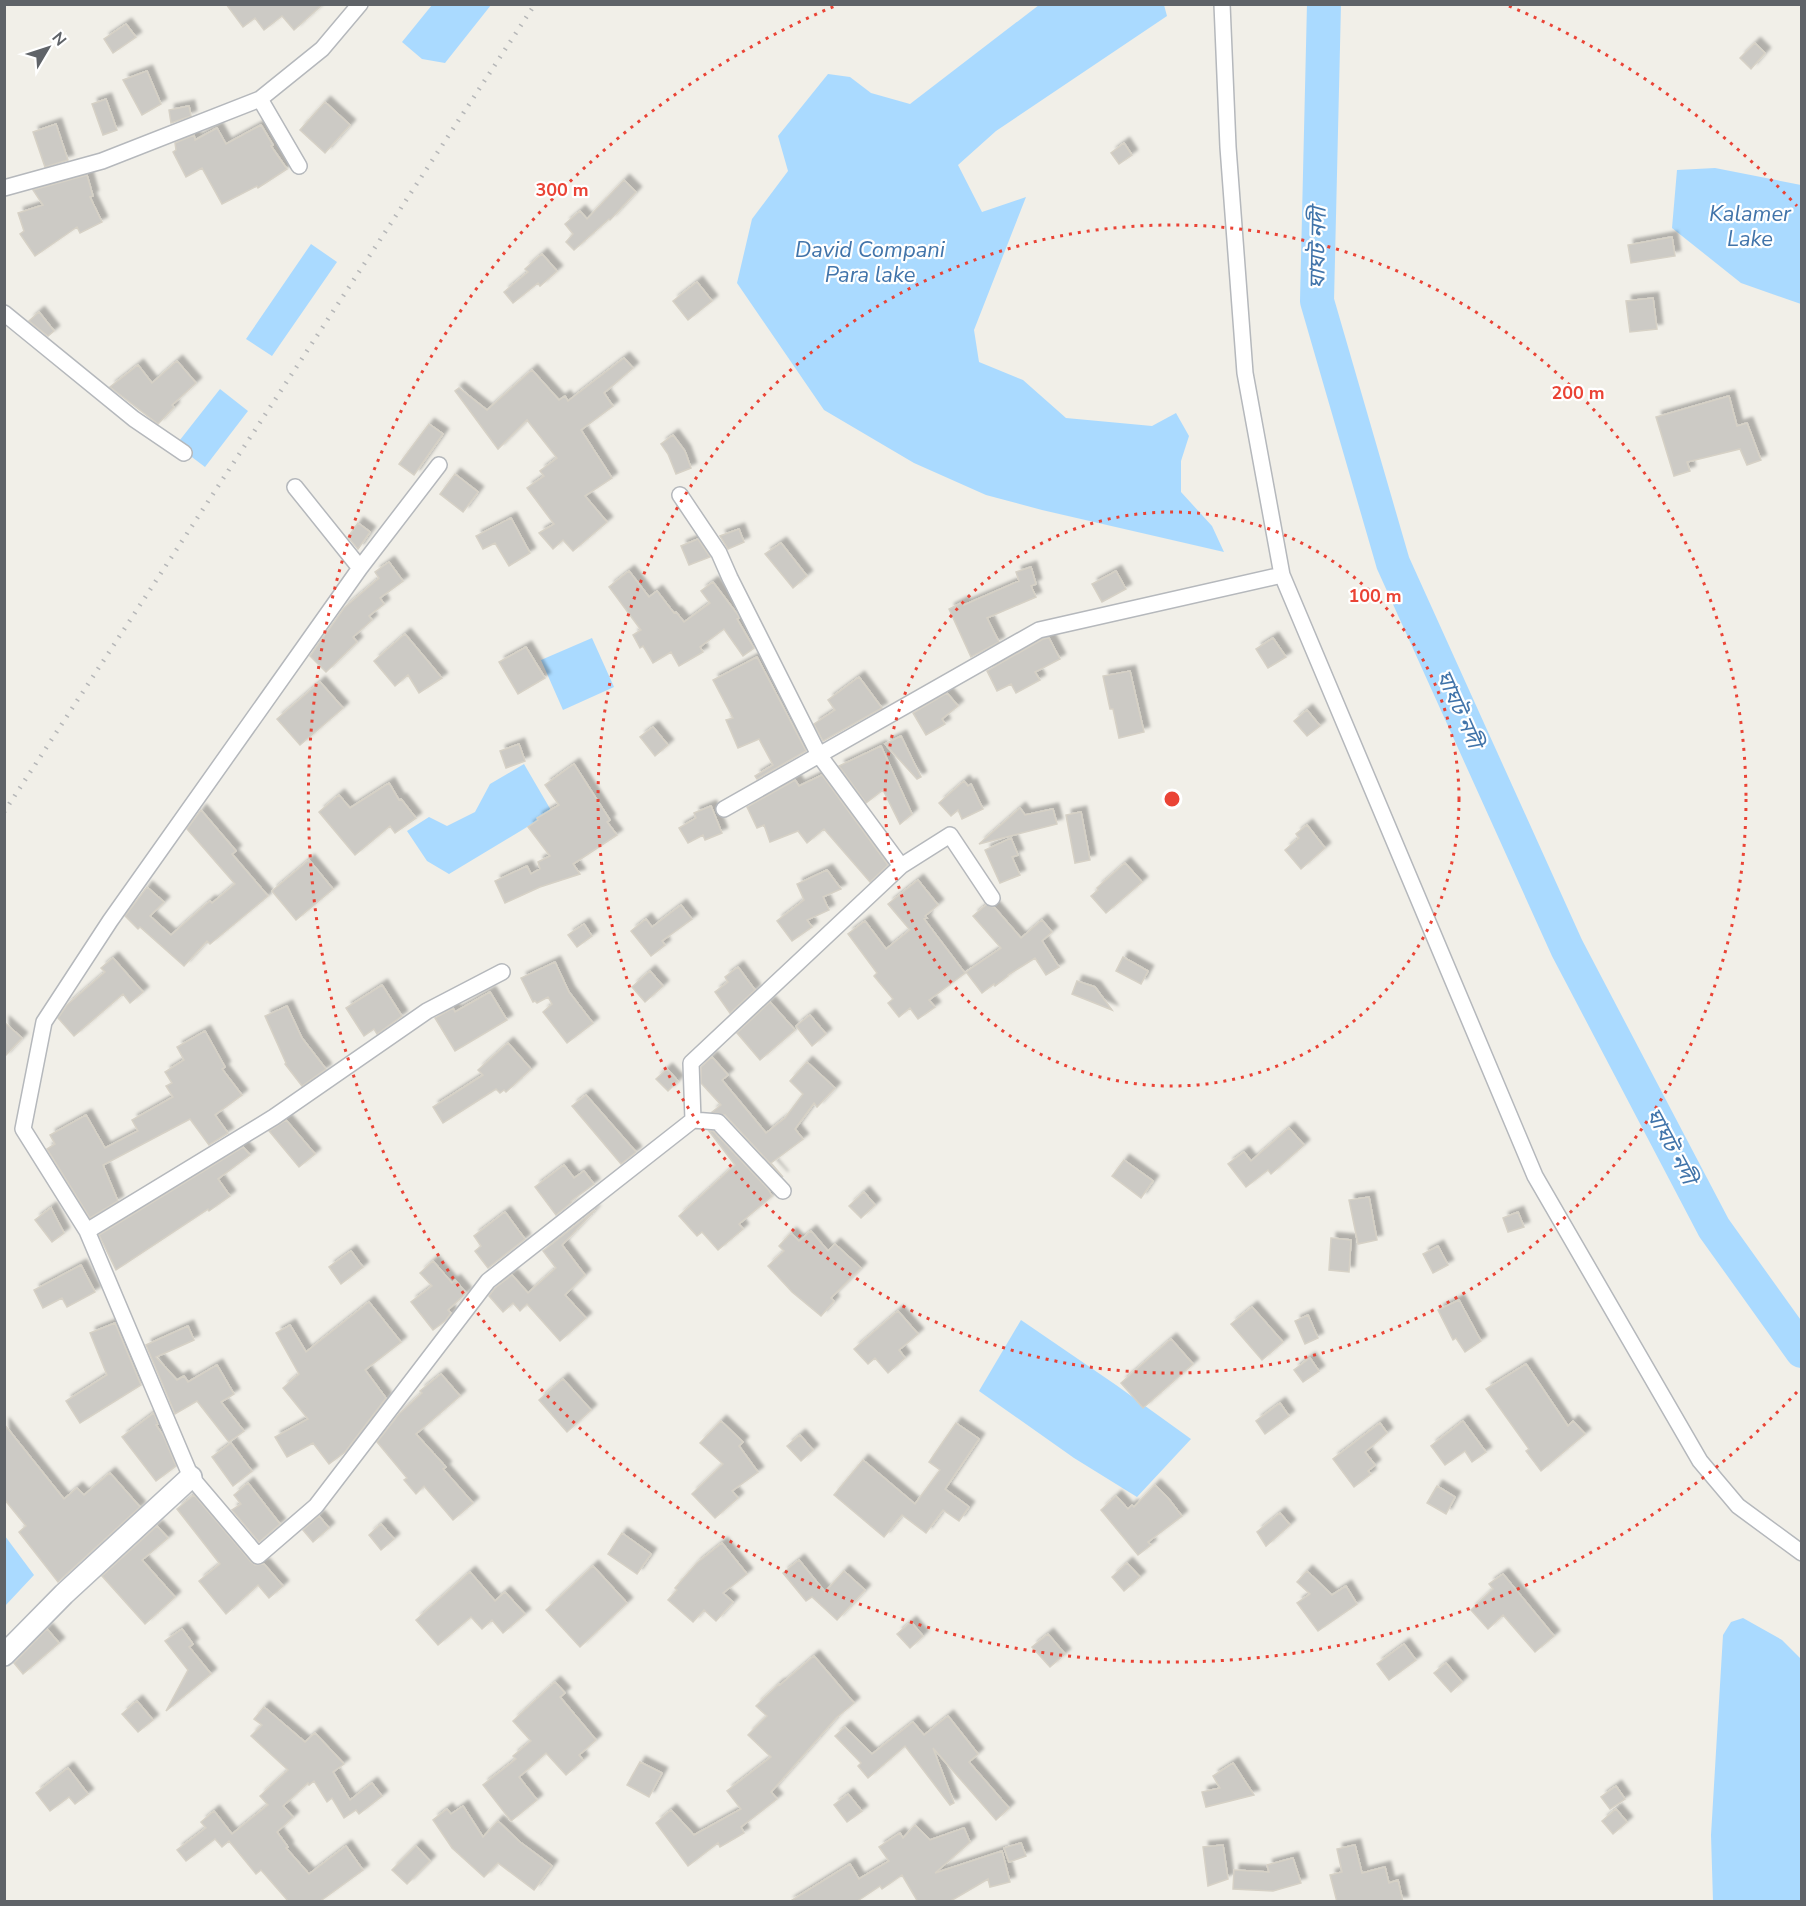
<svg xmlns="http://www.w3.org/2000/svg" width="1806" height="1906" font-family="'Nunito Sans','Noto Sans Bengali',sans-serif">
	<defs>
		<filter id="shadow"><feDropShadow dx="5.5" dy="-5.5" stdDeviation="1.5" flood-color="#0004"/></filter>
	</defs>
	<rect width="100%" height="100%" fill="#f1efe8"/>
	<path fill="#aadaff" d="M432 5H491L445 63 422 59 402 42Z
		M1039 5H1164L1167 16 996 131 958 165 982 212 1026 197 974 330 979 362 1023 380 1066 418 1152 426 1176 413 1189 436 1181 461V492L1212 526 1224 552 1042 510 986 495 914 463 824 410 737 283 752 219 788 171 778 136 828 74 850 77 871 93 910 104Z
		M1715 168 1801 185V304L1741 283 1672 228 1677 170Z
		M311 244 337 262 272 356 246 339Z
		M220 389 248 411 205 467 176 445Z
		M592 638 614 687 563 710 541 660Z
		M524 764 552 812 449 874 427 861 407 831 429 817 447 826 475 812 490 784Z
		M1021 1320 1116 1385 1191 1439 1137 1497 1074 1458 979 1391Z
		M5 1536 34 1575 5 1606H4Z
		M1743 1618 1782 1640 1801 1659V1901H1713L1711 1835 1723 1635 1731 1622Z"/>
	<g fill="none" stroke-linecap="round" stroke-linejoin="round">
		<path stroke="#aadaff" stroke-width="34" d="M1324 4 1317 301 1393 563 1567 948 1714 1228 1802 1351"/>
	</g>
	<path fill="#cccac5" stroke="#d6d1c6" stroke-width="1.5" filter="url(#shadow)" d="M226 4H323L294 30 282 16 264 30 255 18 243 27Z
		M126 24 136 37 113 53 104 39Z
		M1755 43 1765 53 1751 69 1740 58Z
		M147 71 161 104 142 115 123 80Z
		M106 99 117 130 103 135 92 104Z
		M325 102 350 125 325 153 300 130Z
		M189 106 191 116 171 123 169 110Z
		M56 124 68 160 45 167 33 132Z
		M261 125 273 145 271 146 287 169 258 188 257 186 222 204 202 168 186 177 173 152 176 150 175 143 194 135 195 140 217 128 226 144Z
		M1124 143 1132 155 1119 164 1111 153Z
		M87 175 93 196 90 197 102 222 80 233 77 227 35 256 20 234 24 231 18 213 43 205 33 190Z
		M624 180 636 192 610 220 609 219 574 250 566 242 573 234 565 224 580 211 587 219Z
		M1672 237 1675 256 1631 263 1628 245Z
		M542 254 557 271 540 286 538 283 513 303 504 292 528 272 525 269Z
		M697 282 712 301 688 320 673 301Z
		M1653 298 1657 329 1630 332 1626 301Z
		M39 312 54 331 48 336 29 321Z
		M624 358 633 368 604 393 613 406 581 430 612 478 585 496 607 522 573 551 563 540 553 549 539 533 554 524 527 488 544 476 540 471 557 458 527 420 498 449 455 391 459 388 487 410 532 370 559 400 565 396 568 401Z
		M177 361 196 383 172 405 174 407 158 424 110 387 138 365 152 383Z
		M1729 396 1737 426 1747 423 1761 460 1747 465 1740 449 1687 462 1690 471 1674 476 1656 417Z
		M429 424 443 434 414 475 399 464Z
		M673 435 685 451 691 468 676 474 668 454 661 444Z
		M455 474 478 492 463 512 440 494Z
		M511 518 530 553 509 566 495 543 483 549 476 536Z
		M358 523 370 532 358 549 348 537Z
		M739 529 744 542 728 549 720 536Z
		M698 539 710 557 689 565 681 546Z
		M781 543 807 576 793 588 765 554Z
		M389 562 403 581 380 598 384 604 369 616 372 620 353 637 357 642 326 672 310 656 344 608 379 578 375 572Z
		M1031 567 1036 584 1031 586 1036 597 987 618 999 642 971 657 949 609 963 602 964 605 1019 581 1016 572Z
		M629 571 649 597 657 591 674 613 676 612 684 622 710 603 701 591 713 582 738 615 739 618 737 619 754 648 743 656 724 629 700 647 703 652 679 666 671 652 653 663 643 646 640 648 633 635 641 630 609 587Z
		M1116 571 1126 589 1102 602 1092 584Z
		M405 634 442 678 419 693 408 675 395 686 374 661Z
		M1049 638 1060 659 1035 672 1040 680 1016 693 1011 684 997 691 987 671 1043 639Z
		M1273 638 1286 657 1268 668 1256 649Z
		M526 647 545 678 518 694 499 662Z
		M757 657 806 751 757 779 755 776 773 765 759 739 738 748 726 720 733 718 713 680Z
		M1130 671 1144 732 1119 738 1113 709H1110L1103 676Z
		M859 677 882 708 823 741 814 724 835 710 828 700Z
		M320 682 343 708 300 745 277 719Z
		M947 693 958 706 942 719 945 724 926 735 913 713Z
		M1307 710 1320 726 1307 736 1294 721Z
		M653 727 668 745 655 756 640 737Z
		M901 736 921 777 917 779 885 744Z
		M519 744 525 761 506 768 500 751Z
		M881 746 912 814 900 824 883 790 866 803 839 766Z
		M574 764 610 820 607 822 617 835 573 864 580 874 540 887 505 903 495 881 527 866 531 874 540 869 538 862 550 856 528 827 538 820 537 818 559 805 545 785Z
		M822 775 888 865 870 882 824 829 807 843 798 831 770 842 764 825 757 828 747 807 795 780 799 786Z
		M964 781 968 786 971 784 983 809 962 819 958 810 951 816 939 803Z
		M389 783 399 800 401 799 416 818 395 833 390 826 355 855 319 812 339 795 350 808Z
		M711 806 722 833 705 840 703 835 688 843 679 828 696 818 694 813Z
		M1020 808 1025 815 1053 809 1057 824 979 844Z
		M201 810 236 851 232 854 268 896 210 944 207 941 184 966 140 927 138 929 125 916 147 887 164 902 150 916 171 935 210 901 212 903 235 884 187 829Z
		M1081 812 1090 860 1075 863 1066 815Z
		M1307 825 1325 848 1301 869 1285 850 1299 838 1296 834Z
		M1011 838 1018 855 1012 857 1020 875 1000 883 985 850Z
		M309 860 333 889 296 920 272 891Z
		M1125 863 1142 882 1106 913 1091 896 1098 890 1097 888Z
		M827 870 841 889 823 897 829 910 807 920 812 927 792 941 777 921 804 900 797 884Z
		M918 880 938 905 925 916 927 918 924 919 965 973 929 1000 935 1007 918 1019 910 1008 899 1017 888 1003 893 999 874 976 877 973 848 934 865 921 886 949 910 930 888 904Z
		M681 905 692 919 662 941 665 945 651 956 631 931 646 919 652 927Z
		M986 905 994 907 1021 938 1042 920 1052 932 1042 941 1059 967 1046 975 1035 958 1008 975V976L995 986 994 984 982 993 966 972 1001 948 973 916Z
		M584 924 592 936 577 947 568 935Z
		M1123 957 1148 971 1141 984 1116 971Z
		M113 958 143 992 130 1003 123 994 74 1036 58 1018 67 1005 105 972 101 968Z
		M555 962 569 992 593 1023 567 1043 543 1012 552 1004 548 997 537 1003 535 1001 533 1002 521 978Z
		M738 967 755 990 730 1013 715 992 728 982 725 977Z
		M650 971 663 986 645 1002 632 987Z
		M1077 981 1095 987 1112 1010 1072 994Z
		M382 985 402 1016 377 1034 374 1029 364 1036 346 1008Z
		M490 992 507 1020 455 1051 435 1018 453 1008 455 1012Z
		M770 1002 795 1030 760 1060 737 1033Z
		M287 1006 302 1038 326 1069 302 1086 285 1064 286 1063 265 1016Z
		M810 1015 826 1034 812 1046 796 1026Z
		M4 1022 22 1038 4 1057Z
		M205 1031 225 1067 222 1069 242 1095 215 1115 228 1133 209 1145 190 1119 103 1165 118 1201 90 1218 47 1149 55 1144 50 1135 86 1115 105 1148 138 1131 132 1120 173 1097 166 1086 172 1083 165 1072 184 1060 177 1047Z
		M508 1043 531 1069 506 1092 504 1090 500 1093 496 1089 443 1123 433 1107 483 1075 478 1070Z
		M712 1057 728 1075 722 1080 766 1133 785 1118 803 1094 790 1081 807 1062 835 1088 817 1107 814 1103 795 1129 803 1139 771 1163 783 1177 725 1115 712 1112 721 1105 701 1083V1067Z
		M667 1069 678 1081 668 1091 656 1079Z
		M586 1095 636 1152 621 1164 572 1106Z
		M286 1120 315 1154 299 1167 269 1131Z
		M1289 1128 1304 1145 1271 1174 1268 1170 1246 1187 1228 1164 1244 1152 1251 1161Z
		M709 1131H713L768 1189 772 1196 739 1224 743 1229 718 1250 702 1232 697 1236 679 1216 735 1165Z
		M243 1147 250 1155 218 1179 230 1196 209 1211 208 1209 116 1270 99 1235Z
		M1124 1160 1153 1181 1141 1198 1112 1176Z
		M564 1165 574 1178 584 1171 594 1184 571 1201 572 1202 556 1215 535 1187Z
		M864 1192 875 1205 861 1218 849 1206Z
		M1369 1197 1377 1240 1358 1244 1349 1200Z
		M51 1208 64 1233 52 1242 35 1220Z
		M595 1210 562 1245 585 1275 565 1295 586 1318 560 1341 527 1304 520 1311 513 1303 503 1312 489 1296 495 1288 512 1275 528 1293 556 1268 543 1251Z
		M505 1212 525 1239 488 1268 475 1251 481 1246 474 1236Z
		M1518 1212 1524 1227 1508 1232 1503 1218Z
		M811 1231 828 1251 835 1244 861 1268 831 1298 834 1301 821 1316 792 1292 768 1266 784 1251 779 1246 791 1233 799 1241Z
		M1331 1238 1351 1240 1349 1272 1329 1270Z
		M1438 1246 1448 1265 1433 1273 1423 1254Z
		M351 1251 363 1267 341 1284 329 1267Z
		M433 1261 452 1283 455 1280 466 1293 448 1310 451 1313 445 1321 433 1330 411 1302 432 1286 420 1273Z
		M81 1265 95 1292 67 1307 62 1298 43 1308 34 1290Z
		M1459 1300 1481 1341 1465 1352 1456 1338 1453 1340 1438 1310Z
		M369 1302 401 1342 365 1370 386 1398 345 1452 329 1464 313 1443 287 1457 275 1437 308 1419 283 1388 299 1374 276 1333 290 1325 306 1352Z
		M1252 1307 1283 1342 1262 1360 1231 1324Z
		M898 1311 918 1334 899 1350 905 1358 888 1373 875 1358 868 1364 854 1349Z
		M1308 1315 1318 1338 1305 1344 1295 1321Z
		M115 1323 141 1385 80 1423 66 1401 107 1375 90 1333Z
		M188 1326 194 1340 156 1357 177 1380 184 1376 188 1382 217 1365 234 1394 221 1402 244 1431 229 1442 197 1401 175 1414 146 1345Z
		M1171 1339 1193 1364 1143 1408 1121 1383Z
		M1310 1358 1319 1371 1303 1382 1294 1370Z
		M1526 1364 1568 1426 1573 1421 1585 1434 1541 1471 1526 1451 1529 1449 1486 1389Z
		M441 1374 460 1396 416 1434 446 1467 443 1469 473 1503 453 1520 424 1486 416 1494 404 1480 407 1478 377 1442 399 1414 422 1393 420 1391Z
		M563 1379 591 1410 567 1432 539 1400Z
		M1280 1403 1289 1416 1265 1434 1256 1421Z
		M154 1413 158 1424 156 1425 163 1435 176 1466 156 1481 122 1437Z
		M721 1421 743 1442 739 1446 758 1472 732 1491 738 1498 715 1518 692 1494 723 1464 700 1443Z
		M1463 1421 1486 1452 1472 1462 1465 1451 1445 1465 1431 1446Z
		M956 1423 979 1439 945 1489 969 1507 959 1521 943 1510 926 1533 902 1515 884 1537 834 1495 863 1460 915 1504 940 1470 929 1462Z
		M1380 1423 1387 1433 1365 1452 1375 1465 1368 1471 1371 1474 1354 1487 1333 1459Z
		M4 1424 64 1499 77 1488 84 1495 110 1473 140 1507 58 1582 19 1532 26 1526 4 1499Z
		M800 1435 813 1450 801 1461 787 1446Z
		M231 1443 252 1471 233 1486 212 1457Z
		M248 1483 280 1524 259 1542 232 1510 241 1504 234 1495Z
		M1155 1485 1168 1498 1182 1516 1148 1542 1151 1545 1138 1555 1101 1510 1116 1496 1128 1509 1132 1505 1134 1507Z
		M1437 1486 1455 1497 1446 1514 1427 1503Z
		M194 1495 251 1562 255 1565 264 1564 283 1586 269 1598 258 1585 226 1614 199 1581 220 1564 177 1509Z
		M1280 1513 1290 1525 1266 1546 1257 1532Z
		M319 1516 329 1528 313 1542 303 1530Z
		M381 1524 394 1539 381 1550 369 1535Z
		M157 1526 168 1538 142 1560 175 1597 145 1624 102 1576Z
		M622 1533 651 1554 637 1574 608 1554Z
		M722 1543 747 1574 723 1593 733 1602 716 1621 704 1610 693 1622 668 1600 677 1590 675 1588 697 1563Z
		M799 1560 825 1592 844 1571 865 1590 837 1620 812 1597 806 1601 783 1573Z
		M1127 1563 1140 1577 1124 1591 1112 1577Z
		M593 1566 627 1603 580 1647 546 1610Z
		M1307 1571 1332 1595 1346 1586 1357 1604 1318 1631 1297 1603 1310 1594 1297 1582Z
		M470 1572 495 1601 505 1592 525 1614 503 1633 492 1620 482 1629 471 1617 438 1645 416 1620Z
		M1503 1574 1554 1636 1535 1652 1503 1615 1488 1629 1471 1610 1493 1589 1489 1584Z
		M911 1622 923 1636 910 1648 897 1634Z
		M47 1629 59 1643 23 1674 14 1663Z
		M182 1629 193 1644 189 1647 211 1674 166 1711 188 1670 165 1641Z
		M1048 1634 1065 1654 1050 1667 1032 1647Z
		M1404 1644 1416 1660 1389 1680 1377 1664Z
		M814 1656 854 1703 836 1718 771 1792 777 1799 741 1827 744 1833 720 1847 718 1843 688 1866 656 1823 671 1810 694 1835 741 1809 727 1791 771 1757 748 1735 767 1716 756 1706 779 1684 780 1685Z
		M1446 1663 1462 1682 1451 1692 1434 1673Z
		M555 1682 565 1693 560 1697 596 1740 579 1755 583 1760 566 1775 546 1753 519 1777 537 1800 511 1821 483 1785 516 1759 513 1756 531 1741 513 1721Z
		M137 1701 153 1720 138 1732 122 1714Z
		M264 1707 305 1742 315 1733 344 1764 333 1772 350 1800 372 1783 382 1796 359 1814 356 1810 344 1818 332 1798 327 1802 314 1781 309 1785 308 1783 283 1806 293 1817 277 1832 288 1847 286 1848 309 1874 346 1846 363 1870 319 1902H289L261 1870 256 1874 229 1841 222 1847 215 1839 186 1861 177 1850 206 1828 201 1822 214 1811 232 1834 268 1805 260 1796 288 1770 251 1736 262 1725 254 1719Z
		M948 1716 978 1754 969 1762 1009 1808 996 1820 933 1748 954 1803 950 1805 905 1746 868 1778 858 1766 861 1763 835 1736 845 1727 872 1754 913 1722 924 1735Z
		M640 1762 662 1773 649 1797 627 1785Z
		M1233 1763 1254 1795 1206 1807 1202 1792 1220 1788 1213 1776Z
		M68 1768 88 1794 75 1804 69 1797 50 1811 36 1793Z
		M1616 1786 1625 1799 1610 1809 1601 1797Z
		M848 1794 862 1811 847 1822 834 1805Z
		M463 1806 483 1837 498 1821 520 1842 552 1866 534 1890 498 1863 484 1877 452 1848 433 1820 447 1809 451 1814Z
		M1616 1809 1627 1822 1613 1834 1602 1821Z
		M915 1825 930 1840 964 1828 970 1842 935 1873 1002 1851 1010 1882 990 1887 988 1879 949 1902H918L902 1875 882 1889 880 1886 856 1902H789L850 1864 859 1879 889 1861 879 1847 900 1833 903 1838Z
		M1021 1843 1026 1856 1009 1862 1004 1848Z
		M1223 1845 1228 1879 1208 1886 1203 1847Z
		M1355 1845 1362 1873 1385 1867 1389 1883 1398 1880 1403 1902H1337L1330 1875 1342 1872 1337 1849Z
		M416 1846 430 1861 407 1884 392 1870Z
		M1293 1858 1301 1883 1273 1891 1233 1889 1234 1870 1269 1872 1267 1865Z"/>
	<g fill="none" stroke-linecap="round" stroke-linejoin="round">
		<defs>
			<path id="street" d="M1222 4 1228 147 1245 373 1282 575 1535 1176 1700 1461 1738 1506 1802 1553
				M260 99 299 166
				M4 188 102 161 260 99 322 49 360 4
				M4 313 134 419 184 453
				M439 465 360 568 110 921 44 1022 23 1129 87 1231 191 1477 258 1556 316 1506 488 1281 693 1120 691 1063 901 866 950 835 992 898
				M295 487 360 568
				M680 495 719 553 730 578 819 755 901 866
				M724 809 1039 630 1282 575
				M693 1120 718 1122 783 1191
				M87 1231 274 1117 427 1011 502 972"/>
			<path id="secondary" d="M4 1655 64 1594 191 1477"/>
		</defs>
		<use href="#street" stroke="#b5b8bc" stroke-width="18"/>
		<use href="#secondary" stroke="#b6babf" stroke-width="24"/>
		<use href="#street" stroke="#fff" stroke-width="15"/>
		<use href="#secondary" stroke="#fff" stroke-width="21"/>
		<path stroke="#b6b7b8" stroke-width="4.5" stroke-dasharray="1.5 8" stroke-linecap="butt" d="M4 812 535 4"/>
	</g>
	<g fill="none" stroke="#ea4335" stroke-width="3" stroke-dasharray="3 6">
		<circle cx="1172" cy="799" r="287"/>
		<circle cx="1172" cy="799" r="574"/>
		<path d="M1797 1392A862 862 0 1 1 835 6M1509 6A862 862 0 0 1 1797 206"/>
	</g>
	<g text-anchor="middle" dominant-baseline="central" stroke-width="4.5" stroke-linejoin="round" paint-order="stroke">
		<g font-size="22" font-style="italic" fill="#4174aa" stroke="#fff">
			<text x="1750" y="214">Kalamer<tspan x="1750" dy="25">Lake</tspan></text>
			<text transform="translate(1318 248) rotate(-89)">ঘাঘট নদী</text>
			<text x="870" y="250">David Compani<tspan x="870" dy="25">Para lake</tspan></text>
			<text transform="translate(1459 709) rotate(66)">ঘাঘট নদী</text>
			<text transform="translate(1671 1146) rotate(62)">ঘাঘট নদী</text>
		</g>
	</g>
	<circle cx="1172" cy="799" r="9" fill="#ea4335" stroke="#fff" stroke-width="3"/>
	<g font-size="18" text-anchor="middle" font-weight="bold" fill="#ea4335" stroke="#fff" stroke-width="4.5" stroke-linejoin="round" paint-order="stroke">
		<text x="562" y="196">300 m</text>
		<text x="1578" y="399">200 m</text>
		<text x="1375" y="602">100 m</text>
	</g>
	<rect width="1806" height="1906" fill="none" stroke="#5f6368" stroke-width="12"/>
	<g transform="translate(48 48) rotate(51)" stroke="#ffffff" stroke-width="4.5" paint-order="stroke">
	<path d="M0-4.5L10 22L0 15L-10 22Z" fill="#5f6368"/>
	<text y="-9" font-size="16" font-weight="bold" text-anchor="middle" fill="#5f6368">N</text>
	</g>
</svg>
